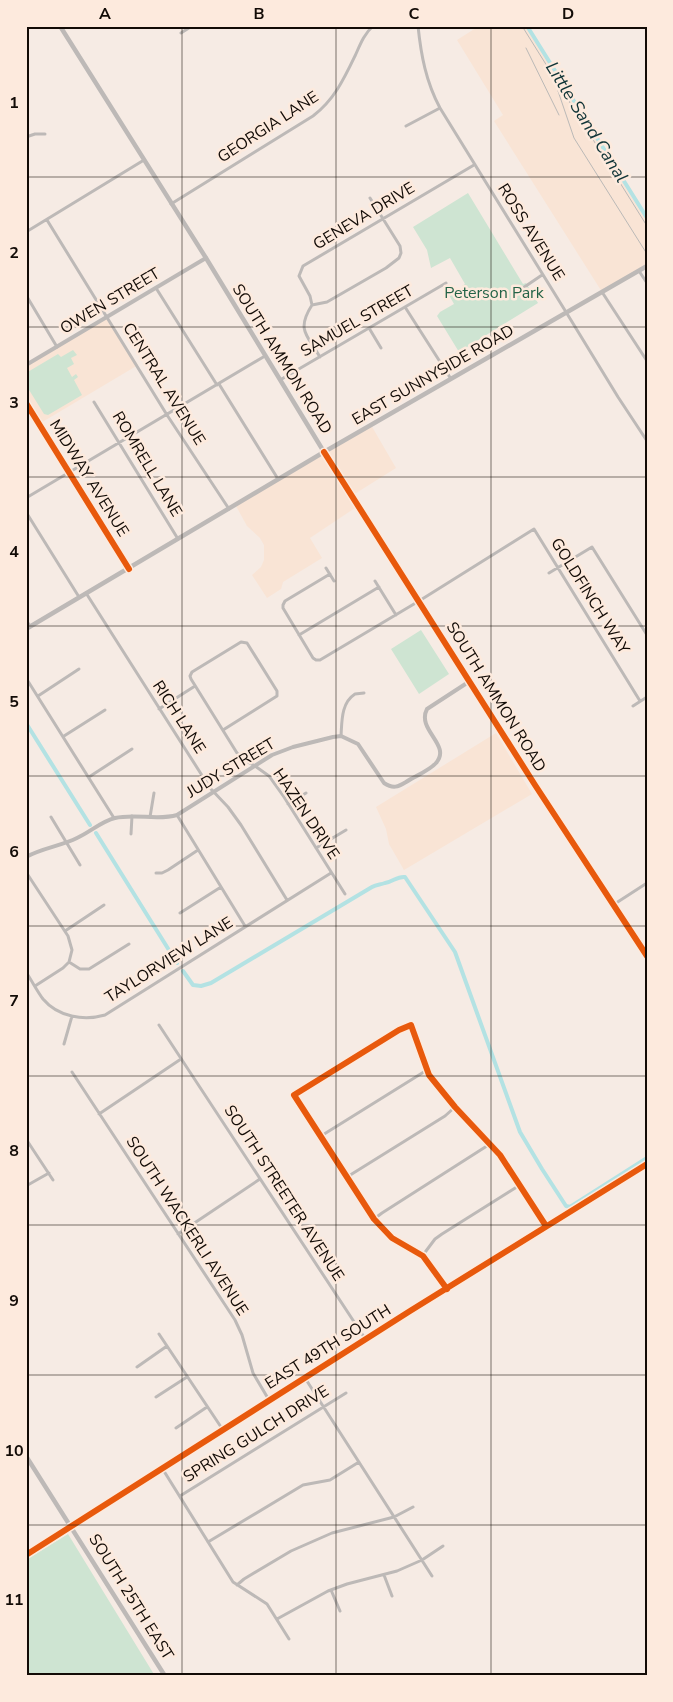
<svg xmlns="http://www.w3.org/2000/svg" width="673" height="1702" font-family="'Nunito Sans',sans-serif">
	<rect width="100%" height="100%" fill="#f6ebe4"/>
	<path fill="#f9e4d5" d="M479 26H525L647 222V266L602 292 494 121 503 115 457 40Z
		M107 317 138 365 39 424 26 403V365Z
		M371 425 396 468 353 495 358 506 310 538 322 558 283 582 281 589 267 598 252 575 261 567 264 560V545L260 538 247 526 236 506Z
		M496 733 532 794 404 870 389 844 386 829 376 807Z"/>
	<path fill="#cee4d2" d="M468 193 523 284 526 283 538 303 459 352 437 316 440 312 454 304 449 295H454L464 289 462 286 465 284 450 258 431 268 427 250 413 227Z
		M73 350 77 355 71 358 74 364 67 368 72 377 76 374 78 377 74 380 82 395 48 415 44 414 26 385V373L58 354 61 357Z
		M421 630 449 674 419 694 391 649Z
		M68 1534 155 1676H26V1560Z"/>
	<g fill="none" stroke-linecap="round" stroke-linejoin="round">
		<path stroke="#b3e2e3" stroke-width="4" d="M527 26 647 218
			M26 723 90 825
			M96 833 177 963
			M183 971 193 985 201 986 211 983 372 887C377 884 380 885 385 883 393 882 397 876 405 877L455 952 520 1132 542 1169 566 1206 570 1207 647 1158"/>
		<path stroke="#bdb9b7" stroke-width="3" d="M418 26C421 55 426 82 440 108L566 312 618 397 647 441
			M181 33 192 26
			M406 126 440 108
			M26 137 35 134H45
			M171 204 313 116C334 100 344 79 355 56 360 45 364 34 373 26
			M47 220 167 415 229 509
			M26 232 144 160
			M639 271 647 283
			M156 288 217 385
			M520 290 542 275
			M602 292 647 361
			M26 295 57 347
			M312 305 310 296 299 276 303 266 474 165
			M405 307 451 379
			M369 328 381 348
			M320 357C307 335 296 330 312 305L327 302 386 268 399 258 401 253 400 246 370 198
			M280 380 446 283
			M219 384 278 479
			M94 402 178 539
			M26 498 265 356
			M26 512 79 597
			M326 568 334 581
			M549 573 592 547 647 635
			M330 574 285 601 283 605V608L313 658 316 660H320L419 601 534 529 640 701
			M375 581 396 615
			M86 593 210 788 228 807 241 825 287 900
			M26 620 30 626
			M299 635 379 587
			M26 678 114 818
			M38 696 79 669
			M633 706 647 697
			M159 709 195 686
			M223 730 277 696V691L247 643 241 642 192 672 190 676 191 679 237 753 246 761 255 766 269 776 284 797 345 894
			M64 736 105 710
			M341 736C342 721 341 703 355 694L364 693
			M89 777 132 749
			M288 804 306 793
			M177 815 245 926
			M51 817 80 865
			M150 817 154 793
			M131 834 132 816
			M316 848 346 830
			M26 872 68 936 72 950 69 962 63 968 35 986
			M156 873H162L168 870 198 850
			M613 905 647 883
			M180 913 221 887
			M65 931 104 905
			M69 962 80 969H89L129 944
			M26 972C32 981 37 991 43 999 58 1017 84 1021 105 1015L331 873
			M159 1025 366 1340
			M64 1044 72 1016
			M72 1072 235 1320 242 1335 253 1373 269 1400
			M99 1114 181 1059
			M321 1136 427 1070
			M26 1139 53 1180
			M347 1177 445 1116 455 1107
			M26 1186 49 1173
			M374 1219 382 1213 490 1144
			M178 1234 260 1179
			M423 1255 435 1239 442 1234 520 1185
			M447 1289 423 1256 392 1238 374 1219 294 1095 399 1030 411 1025 429 1075 455 1107 500 1155 546 1226
			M159 1334 223 1430
			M137 1367 167 1346
			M305 1378 432 1576
			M156 1397 187 1377
			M176 1428 207 1407
			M162 1468 233 1582 267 1604 289 1639
			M180 1496 346 1393
			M208 1542 303 1485 330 1480 359 1462
			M384 1575 392 1596
			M237 1585 244 1579 291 1551 332 1533 394 1517 413 1507
			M331 1590 340 1611
			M277 1619 328 1591 347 1584 397 1571 422 1560 443 1546"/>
		<path stroke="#bdb9b7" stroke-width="4" d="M26 365 206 258
			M26 403 129 569
			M324 452 535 785 647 956
			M26 857C42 848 61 846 77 838 90 832 102 821 115 818 136 813 157 821 177 815L272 755 293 747 333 737 341 736 358 744 384 783C393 789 398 787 406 782 415 776 429 771 436 763 452 745 416 730 427 709L470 681
			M26 1555 410 1311 647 1164"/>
		<path stroke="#bdb9b7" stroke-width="4.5" d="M60 26 206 258 324 452
			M26 629 324 452 647 266
			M26 1456 165 1676"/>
		<path stroke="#bbb9b7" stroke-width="1" d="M522 26 647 226
			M526 48 559 115
			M558 91 574 138 647 254"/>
		<defs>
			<path id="cycleway" d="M26 403 129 569
				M324 452 535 785 647 956
				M447 1289 423 1256 392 1238 374 1219 294 1095 399 1030 411 1025 429 1075 455 1107 500 1155 546 1226
				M26 1555 410 1311 647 1164"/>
		</defs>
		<use href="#cycleway" stroke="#fdeadd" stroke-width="9"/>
		<use href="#cycleway" stroke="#e8590c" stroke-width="6"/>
	</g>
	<path fill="none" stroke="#120b06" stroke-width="1" stroke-opacity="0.55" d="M182 26V1676M336 26V1676M491 26V1676M26 177H647M26 327H647M26 477H647M26 626H647M26 776H647M26 926H647M26 1076H647M26 1225H647M26 1375H647M26 1525H647"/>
	<g text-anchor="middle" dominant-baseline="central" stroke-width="5" stroke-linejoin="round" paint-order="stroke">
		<g font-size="16" fill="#120b06" stroke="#fdeadd">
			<text transform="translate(268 127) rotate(-33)">GEORGIA LANE</text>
			<text transform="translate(364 216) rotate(-31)">GENEVA DRIVE</text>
			<text transform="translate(531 232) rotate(58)">ROSS AVENUE</text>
			<text transform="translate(110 301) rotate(-31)">OWEN STREET</text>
			<text transform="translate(357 321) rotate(-30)">SAMUEL STREET</text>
			<text transform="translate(282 359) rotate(58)">SOUTH AMMON ROAD</text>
			<text transform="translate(433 375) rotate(-30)">EAST SUNNYSIDE ROAD</text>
			<text transform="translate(164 384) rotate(58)">CENTRAL AVENUE</text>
			<text transform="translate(147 464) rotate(59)">ROMRELL LANE</text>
			<text transform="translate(89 478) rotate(58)">MIDWAY AVENUE</text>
			<text transform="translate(590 596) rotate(58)">GOLDFINCH WAY</text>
			<text transform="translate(496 697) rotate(58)">SOUTH AMMON ROAD</text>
			<text transform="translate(179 717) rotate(57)">RICH LANE</text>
			<text transform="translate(231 768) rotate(-31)">JUDY STREET</text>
			<text transform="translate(306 814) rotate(56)">HAZEN DRIVE</text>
			<text transform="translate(169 960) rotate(-32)">TAYLORVIEW LANE</text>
			<text transform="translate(284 1193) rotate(57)">SOUTH STREETER AVENUE</text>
			<text transform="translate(187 1226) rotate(57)">SOUTH WACKERLI AVENUE</text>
			<text transform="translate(328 1347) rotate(-32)">EAST 49TH SOUTH</text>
			<text transform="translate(256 1434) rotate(-32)">SPRING GULCH DRIVE</text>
			<text transform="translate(131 1597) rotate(58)">SOUTH 25TH EAST</text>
		</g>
		<g font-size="16" fill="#236347" stroke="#fdeadd">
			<text x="494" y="293">Peterson Park</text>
		</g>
		<g font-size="18" font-style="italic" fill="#103437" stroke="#fdeadd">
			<text transform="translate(587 122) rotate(58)">Little Sand Canal</text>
		</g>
	</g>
	<rect width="673" height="1702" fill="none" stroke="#fdeadd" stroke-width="55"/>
	<rect x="28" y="28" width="618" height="1646" fill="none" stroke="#120b06" stroke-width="2"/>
	<g font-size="16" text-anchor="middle" font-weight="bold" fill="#120b06">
		<text x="105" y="19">A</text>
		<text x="259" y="19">B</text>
		<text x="414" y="19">C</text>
		<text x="568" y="19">D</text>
		<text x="14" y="108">1</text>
		<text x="14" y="258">2</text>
		<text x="14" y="408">3</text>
		<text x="14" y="557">4</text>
		<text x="14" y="707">5</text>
		<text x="14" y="857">6</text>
		<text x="14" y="1006">7</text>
		<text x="14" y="1156">8</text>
		<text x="14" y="1306">9</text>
		<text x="14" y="1456">10</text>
		<text x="14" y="1605">11</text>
	</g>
</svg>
